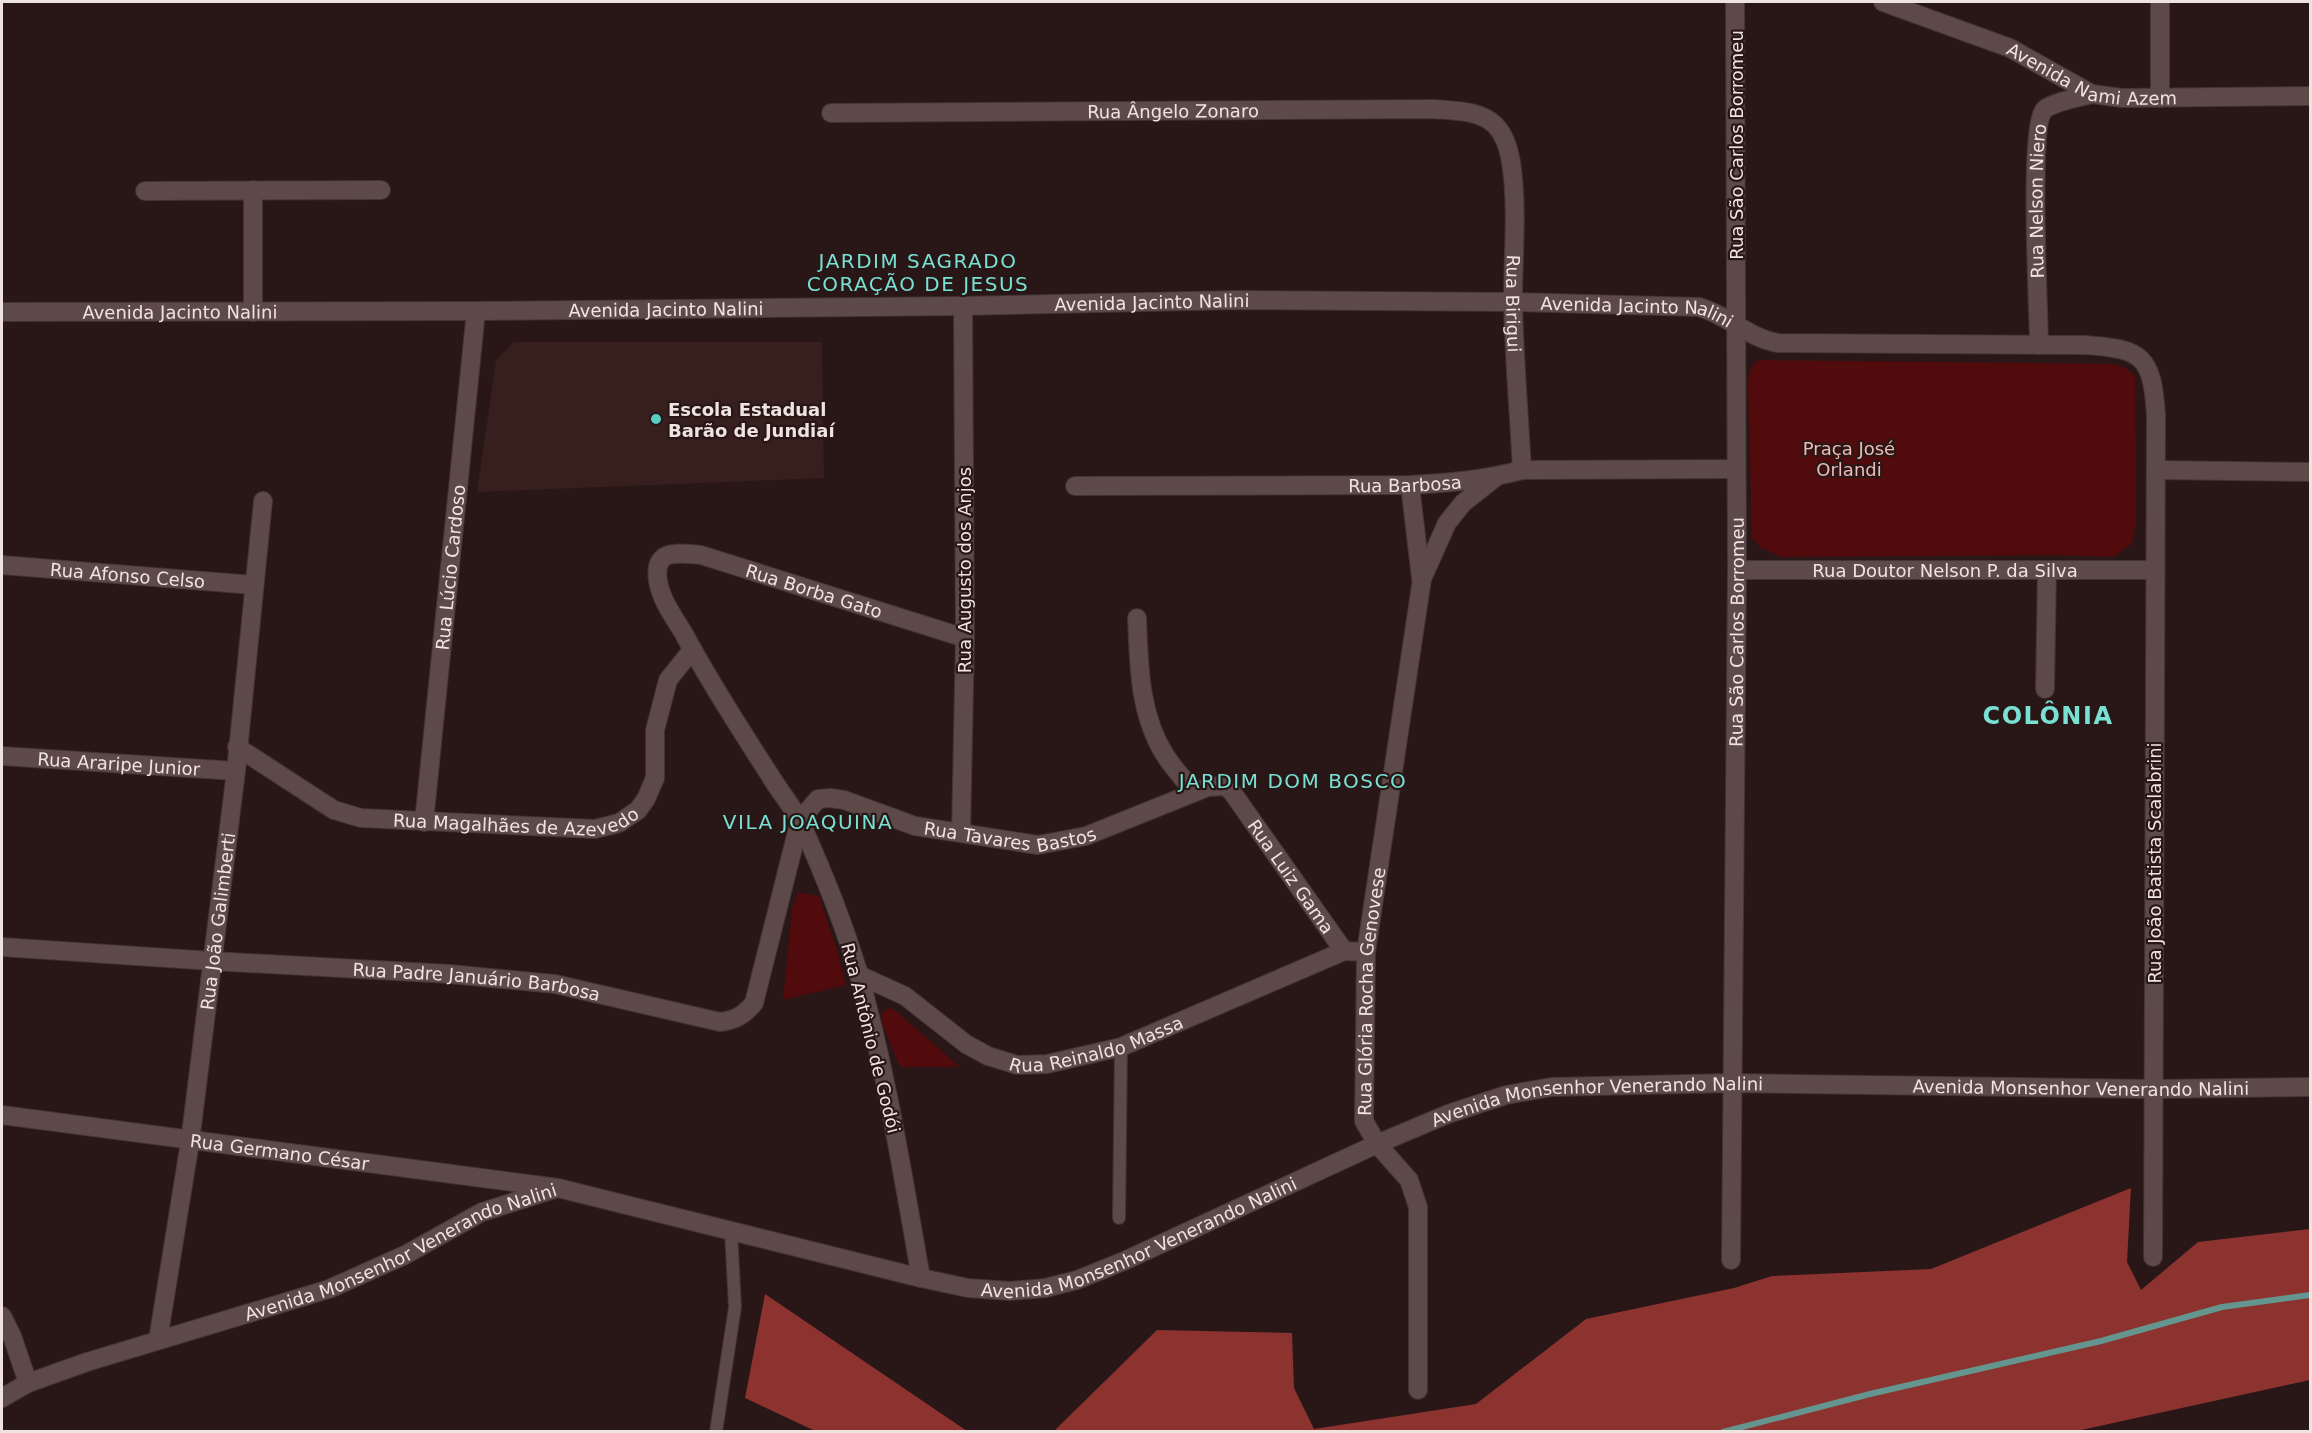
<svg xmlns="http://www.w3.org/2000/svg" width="2312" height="1433" font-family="'DejaVu Sans',sans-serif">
	<rect width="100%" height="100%" fill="#281716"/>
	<path fill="#361f1d" d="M514 342H822L824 478 477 492 496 360Z"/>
	<path fill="#520b0d" d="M1759 360 2113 364 2124 367 2135 375 2136 522 2132 543 2114 557 2052 555 1781 557 1760 547 1752 538 1748 386C1749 373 1749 367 1759 360Z
		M798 892 819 896 837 950 846 985 783 1000 792 910Z
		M888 1007 896 1011 960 1067H900L882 1024V1014Z"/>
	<path fill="#8c322f" d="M2131 1188 2127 1262 2141 1290 2198 1242 2310 1229V1380L2072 1432 1054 1431 1157 1330 1292 1333 1294 1388 1314 1429 1476 1404 1586 1319 1734 1288 1772 1276 1931 1269Z
		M765 1294 967 1431H815L745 1398Z"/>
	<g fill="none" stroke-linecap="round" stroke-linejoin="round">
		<path stroke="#64958e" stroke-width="6" d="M1723 1432 1870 1394 2101 1341 2222 1307 2310 1295"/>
		<defs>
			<path id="service" d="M1119 1218 1121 1047
				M716 1432 735 1307 731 1231"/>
			<g id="minor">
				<path d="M2160 2V98"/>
				<path id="s1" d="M831 113 1434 109C1454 111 1480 110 1495 125 1504 134 1509 150 1511 162 1518 207 1513 255 1513 300 1514 357 1519 413 1522 470"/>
				<path d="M253 190V312"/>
				<path d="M145 191 381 190"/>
				<path id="s2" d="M2 312 476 311 963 306 1238 300 1513 302 1699 307C1728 315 1748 338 1778 343L2085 345C2143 349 2152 356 2156 415L2153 1257"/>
				<path id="s3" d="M2039 345C2039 313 2028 124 2045 109 2054 102 2080 97 2092 94"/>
				<path d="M2157 470 2310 472"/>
				<path d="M1410 485 1421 578"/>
				<path id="s4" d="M1075 486 1410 485C1448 483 1485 480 1522 470L1735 469"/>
				<path id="s5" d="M2 565 254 585"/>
				<path id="s6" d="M1737 570H2155"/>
				<path d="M1137 618C1139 665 1139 714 1165 755 1173 768 1185 780 1194 792"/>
				<path d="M2045 689 2047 570"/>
				<path id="s7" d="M237 747 334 810 361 818 595 829 619 823 638 810 646 799 655 778V730L668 680 692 650"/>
				<path id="s8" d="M2 756 236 771"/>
				<path id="s9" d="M424 822 476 311"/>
				<path d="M961 833 965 638 963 306"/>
				<path id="s10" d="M2 947 212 961 450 974 555 984 720 1022C736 1020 744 1015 754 1003L800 820 818 799 830 798 844 800 915 826 1038 845 1086 836 1208 787 1225 786 1232 792 1344 951 1366 952"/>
				<path id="s11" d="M859 975 905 996 966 1044 988 1056 1017 1065 1047 1064 1121 1047 1344 951"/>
				<path id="s12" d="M2 1115 558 1188"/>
				<path id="s13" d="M1731 1260 1737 570 1735 2"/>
				<path id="s14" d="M921 1278C903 1177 887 1074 859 975 844 924 823 872 801 823 793 807 780 792 771 777 741 730 710 683 684 634 674 617 661 600 658 581 653 548 678 553 701 555L965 638"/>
				<path d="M2 1316 12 1336 28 1383"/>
				<path id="s15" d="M158 1340 190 1142 236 771 263 501"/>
				<path id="s16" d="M1418 1390V1207L1409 1180 1377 1144 1364 1121 1366 952 1422 579 1447 523 1463 503 1496 477"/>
			</g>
			<g id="tertiary">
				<path id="s17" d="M1883 2 2010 48 2092 94 2122 98 2310 96"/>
				<path id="s18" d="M2 1398 28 1383 87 1362 329 1289 405 1255 482 1212 558 1188 921 1278 968 1288 1010 1291 1045 1288 1077 1280 1124 1261 1377 1144 1448 1114 1506 1095 1551 1087 1731 1083 2153 1089 2310 1087"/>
			</g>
		</defs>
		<use href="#service" stroke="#413434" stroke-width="14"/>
		<use href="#minor" stroke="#413434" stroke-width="20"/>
		<use href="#tertiary" stroke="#413434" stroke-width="20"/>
		<use href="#service" stroke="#5d4947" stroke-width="12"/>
		<use href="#minor" stroke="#5d4947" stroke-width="18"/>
		<use href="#tertiary" stroke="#5d4947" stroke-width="18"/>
	</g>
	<circle fill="#57cec1" stroke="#281716" stroke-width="2" cx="656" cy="419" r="6"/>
	<g text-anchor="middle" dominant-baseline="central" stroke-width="4.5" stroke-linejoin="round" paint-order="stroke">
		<g font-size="18" fill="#efe3e1" stroke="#281716">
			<text stroke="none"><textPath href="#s17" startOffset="224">Avenida Nami Azem</textPath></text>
			<text stroke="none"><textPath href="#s1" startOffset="342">Rua Ângelo Zonaro</textPath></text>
			<text transform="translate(1736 145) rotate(-90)">Rua São Carlos Borromeu</text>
			<text stroke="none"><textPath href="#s3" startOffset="144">Rua Nelson Niero</textPath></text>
			<text stroke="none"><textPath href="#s2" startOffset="1150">Avenida Jacinto Nalini</textPath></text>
			<text stroke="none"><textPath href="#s1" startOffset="850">Rua Birigui</textPath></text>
			<text stroke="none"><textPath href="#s2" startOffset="664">Avenida Jacinto Nalini</textPath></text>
			<text stroke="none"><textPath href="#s2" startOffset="178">Avenida Jacinto Nalini</textPath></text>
			<text stroke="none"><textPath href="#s2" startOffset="1636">Avenida Jacinto Nalini</textPath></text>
			<text stroke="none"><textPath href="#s4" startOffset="330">Rua Barbosa</textPath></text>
			<text stroke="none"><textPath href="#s9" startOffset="256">Rua Lúcio Cardoso</textPath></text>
			<text transform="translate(964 570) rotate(-90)">Rua Augusto dos Anjos</text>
			<text stroke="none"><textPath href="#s6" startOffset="208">Rua Doutor Nelson P. da Silva</textPath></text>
			<text stroke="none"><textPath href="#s5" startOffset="126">Rua Afonso Celso</textPath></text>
			<text stroke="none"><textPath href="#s14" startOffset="936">Rua Borba Gato</textPath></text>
			<text stroke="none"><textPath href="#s13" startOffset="628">Rua São Carlos Borromeu</textPath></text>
			<text stroke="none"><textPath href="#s8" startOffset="117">Rua Araripe Junior</textPath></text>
			<text stroke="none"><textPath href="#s7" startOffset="300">Rua Magalhães de Azevedo</textPath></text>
			<text stroke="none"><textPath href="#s10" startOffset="1178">Rua Tavares Bastos</textPath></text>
			<text transform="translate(2154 863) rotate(-90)">Rua João Batista Scalabrini</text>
			<text stroke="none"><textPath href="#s10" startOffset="1516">Rua Luiz Gama</textPath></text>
			<text stroke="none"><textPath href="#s15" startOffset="423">Rua João Galimberti</textPath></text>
			<text stroke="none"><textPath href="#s10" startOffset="476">Rua Padre Januário Barbosa</textPath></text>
			<text stroke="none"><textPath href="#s16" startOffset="416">Rua Glória Rocha Genovese</textPath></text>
			<text transform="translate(871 1038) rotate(76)">Rua Antônio de Godói</text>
			<text stroke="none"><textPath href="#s11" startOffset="266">Rua Reinaldo Massa</textPath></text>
			<text stroke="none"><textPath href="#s18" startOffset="2172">Avenida Monsenhor Venerando Nalini</textPath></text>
			<text stroke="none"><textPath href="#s18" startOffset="1686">Avenida Monsenhor Venerando Nalini</textPath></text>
			<text stroke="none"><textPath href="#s12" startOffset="280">Rua Germano César</textPath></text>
			<text stroke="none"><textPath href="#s18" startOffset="1200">Avenida Monsenhor Venerando Nalini</textPath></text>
			<text stroke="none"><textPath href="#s18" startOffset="426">Avenida Monsenhor Venerando Nalini</textPath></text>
		</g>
		<g font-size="18" font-weight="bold" fill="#efe3e1" stroke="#281716" text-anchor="start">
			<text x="668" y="409">Escola Estadual<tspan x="668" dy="21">Barão de Jundiaí</tspan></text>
		</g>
		<g font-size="18" fill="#eebab5" stroke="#281716">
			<text x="1849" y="448">Praça José<tspan x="1849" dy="21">Orlandi</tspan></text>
		</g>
		<g font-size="20" letter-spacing="1.5" fill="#78e1d4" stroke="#281716">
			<text x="918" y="261">JARDIM SAGRADO<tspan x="918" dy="23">CORAÇÃO DE JESUS</tspan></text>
			<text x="1293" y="781">JARDIM DOM BOSCO</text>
			<text x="808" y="822">VILA JOAQUINA</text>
		</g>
		<g font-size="24" font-weight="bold" letter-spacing="1.5" fill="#78e1d4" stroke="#281716">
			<text x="2048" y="716">COLÔNIA</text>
		</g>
	</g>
	<rect width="2312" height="1433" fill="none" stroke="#efe3e1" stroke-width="6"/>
</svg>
